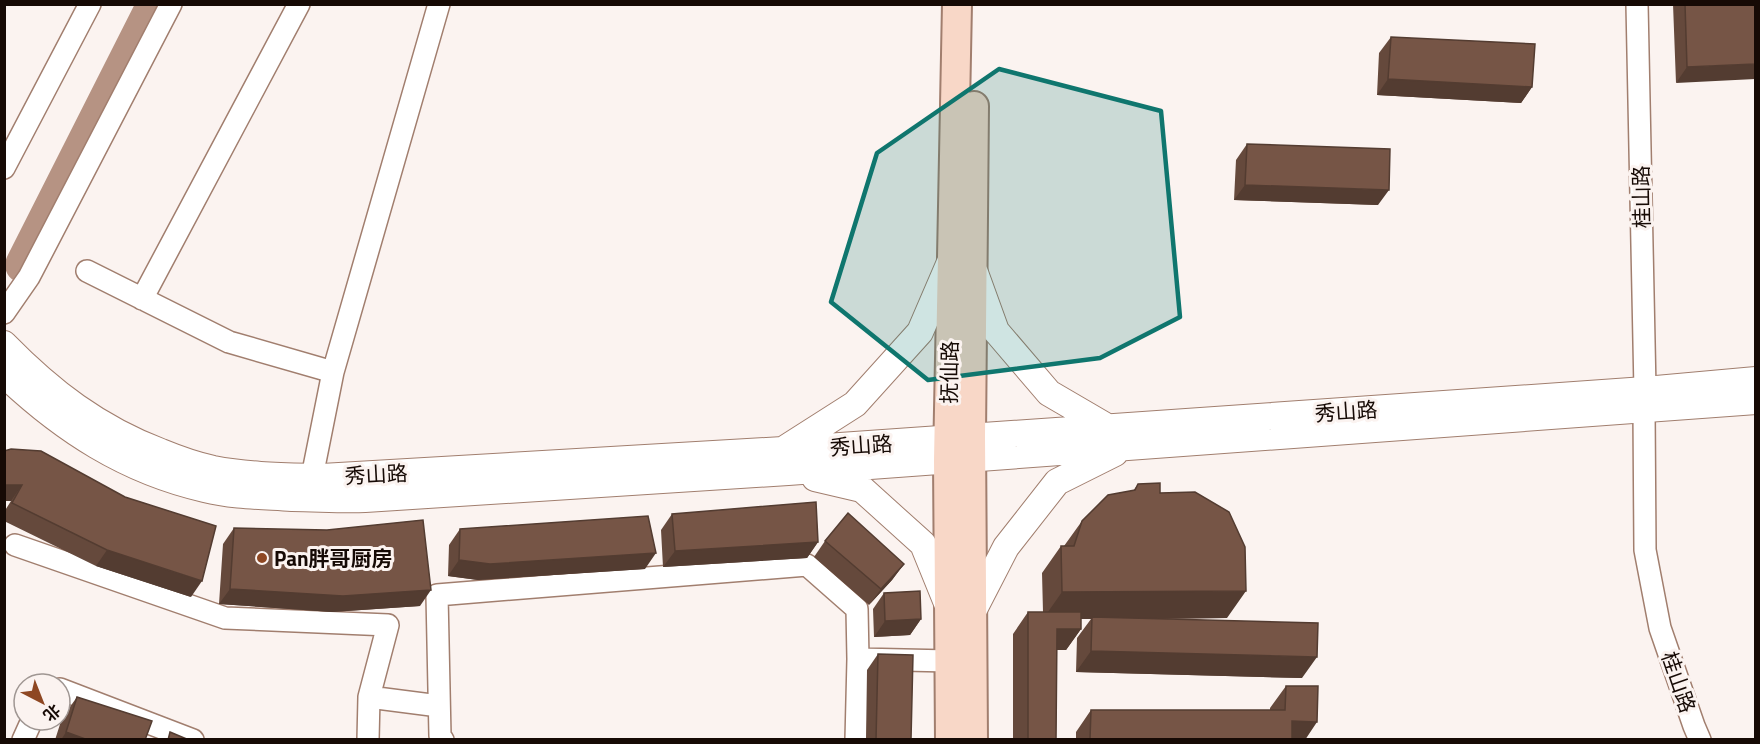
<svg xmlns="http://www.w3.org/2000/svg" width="1760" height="744" font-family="'Titillium Web','Noto Sans SC',sans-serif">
	<rect width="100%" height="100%" fill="#fbf3f0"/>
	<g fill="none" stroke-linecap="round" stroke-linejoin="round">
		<path stroke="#b69383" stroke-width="36" d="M23 265 155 4"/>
		<defs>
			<path id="minor" d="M1637 4 1645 390
				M4 168 90 4
				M87 271 229 342 333 372
				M142 299 299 4
				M4 313 29 277 171 4
				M1644 410 1645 550 1660 628 1694 726 1700 740
				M312 477 333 372 439 4
				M15 545 225 618 388 625 369 697 368 740
				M858 659 950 661
				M60 689 193 740
				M369 697 439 706
				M23 740 32 720
				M443 740 440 736 437 595 807 565 857 609 858 659 856 740"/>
			<path id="tertiary" d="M975 273 996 331 1049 393 1109 428
				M4 344C51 392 98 428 161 452 178 459 195 465 213 469 249 476 285 476 322 477L783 450 1645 390 1756 380
				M4 374C63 430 126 471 205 489 233 496 263 496 292 498 316 498 340 500 365 499L788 472 1756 401
				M786 448 855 404 920 332 951 260
				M815 478 862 489 923 544 947 603
				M972 613 1006 547 1057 482 1115 453"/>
			<path id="secondary" d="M950 740 948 460 957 4
				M973 740 971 437 974 106"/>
		</defs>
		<use href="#minor" stroke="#a17e6e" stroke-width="24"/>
		<use href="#tertiary" stroke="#a17e6e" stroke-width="28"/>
		<use href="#secondary" stroke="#a17e6e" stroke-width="32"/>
		<use href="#minor" stroke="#fff" stroke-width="21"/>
		<use href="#tertiary" stroke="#fff" stroke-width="26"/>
		<use href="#secondary" stroke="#f8d7c7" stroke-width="28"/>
	</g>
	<path fill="#65493c" d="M1673 4H1755L1676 83Z
		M1391 37 1532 87 1521 103 1377 95 1379 53Z
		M1247 144 1378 205 1234 200 1236 160Z
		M4 451 191 597 96 566 4 521V512L11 501H4Z
		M1138 484 1160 493 1227 618 1163 619 1302 678 1076 672 1077 638 1091 619H1081V629L1066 650H1057L1056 740H1013V634L1028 612H1043L1042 573 1061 546H1064L1082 521 1133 491Z
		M672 514 818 542 807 558 663 567 661 530Z
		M234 528 420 606 332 612 219 604 223 544Z
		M460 529 645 569 478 580 448 576 449 545Z
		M825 541 904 564 892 580 869 605 814 557Z
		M884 593 921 619 910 635 874 637 873 609Z
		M878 654 911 740H866L867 670Z
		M1286 686 1305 740H1076V732L1091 710H1270V708Z
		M77 697 145 740H55L62 718Z"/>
	<path fill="#533c31" d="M1755 64V79L1676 83 1687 67Z
		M1388 79 1532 87 1521 103 1377 95Z
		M1245 185 1389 190 1378 205 1234 200Z
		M4 485H22L11 501H4Z
		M818 542 807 558 663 567 675 551Z
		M107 550 202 581 191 597 96 566Z
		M656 553 645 569 478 580 448 576 459 560Z
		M904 564 892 580 869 605 881 589Z
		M230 589 431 590 420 606 332 612 219 604Z
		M1246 591 1227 618 1092 619V617L1091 619H1043L1062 592Z
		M921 619 910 635 874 637 885 621Z
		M1057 629H1081L1066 650H1041Z
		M1091 651 1317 657 1302 678 1076 672Z
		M1292 721 1317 722 1305 740H1090Z
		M66 732 88 740H61Z"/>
	<path fill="#765546" stroke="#533c31" stroke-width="1.5" d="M1685 4H1755V64L1687 67Z
		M1391 37 1535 44 1532 87 1388 79Z
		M1247 144 1390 149 1389 190 1245 185Z
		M11 449 41 451 125 497 216 526 202 581 107 550 12 503 22 485H5L4 486V451Z
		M1160 483V493L1195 492 1229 512 1245 547 1246 591 1062 592 1061 546H1074L1082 521 1108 495 1135 490 1138 484Z
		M816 502 818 542 675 551 672 514Z
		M848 513 904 564 881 589 825 541Z
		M648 516 656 553 490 564 459 560 460 529Z
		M423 520 431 590 343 596 230 589 234 528 327 530Z
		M920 591 921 619 885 621 884 593Z
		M1028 612H1081V629H1057L1056 740H1028Z
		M1092 617 1318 623 1317 657 1091 651Z
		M878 654 913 655 911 740H876Z
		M1286 686H1318L1317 722 1292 721V739H1090L1091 710H1285Z
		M77 697 152 721 145 740H88L66 732Z
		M170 732 189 740H168Z"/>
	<path fill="#0f766e" fill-opacity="0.2" stroke="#0f766e" stroke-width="4.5" stroke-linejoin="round" d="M999 69 1161 111 1180 317 1100 358 928 380 831 302 877 153Z"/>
	<circle fill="#8e4722" stroke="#fbf3f0" stroke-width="2" cx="262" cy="558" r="6"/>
	<g text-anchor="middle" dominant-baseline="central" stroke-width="6" stroke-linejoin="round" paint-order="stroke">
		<g font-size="21" fill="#160a05" stroke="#fbf3f0">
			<text transform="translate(1641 197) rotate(-91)">桂山路</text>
			<text transform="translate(949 372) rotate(-89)">抚仙路</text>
			<text transform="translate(1346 411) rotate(-4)">秀山路</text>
			<text transform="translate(861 445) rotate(-4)">秀山路</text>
			<text transform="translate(376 474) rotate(-3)">秀山路</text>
			<text transform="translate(1679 682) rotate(71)">桂山路</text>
		</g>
		<g font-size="21" font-weight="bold" fill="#160a05" stroke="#fbf3f0" text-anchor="start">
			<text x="274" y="558">Pan胖哥厨房</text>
		</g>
	</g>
	<rect width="1760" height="744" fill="none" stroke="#160a05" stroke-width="12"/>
	<g transform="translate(42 702) rotate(138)"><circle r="28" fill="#fbf3f0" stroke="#9f9692" stroke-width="1.5"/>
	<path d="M0-4.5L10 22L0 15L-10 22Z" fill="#8e4722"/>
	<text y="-9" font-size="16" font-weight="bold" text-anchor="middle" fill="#160a05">北</text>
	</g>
</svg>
